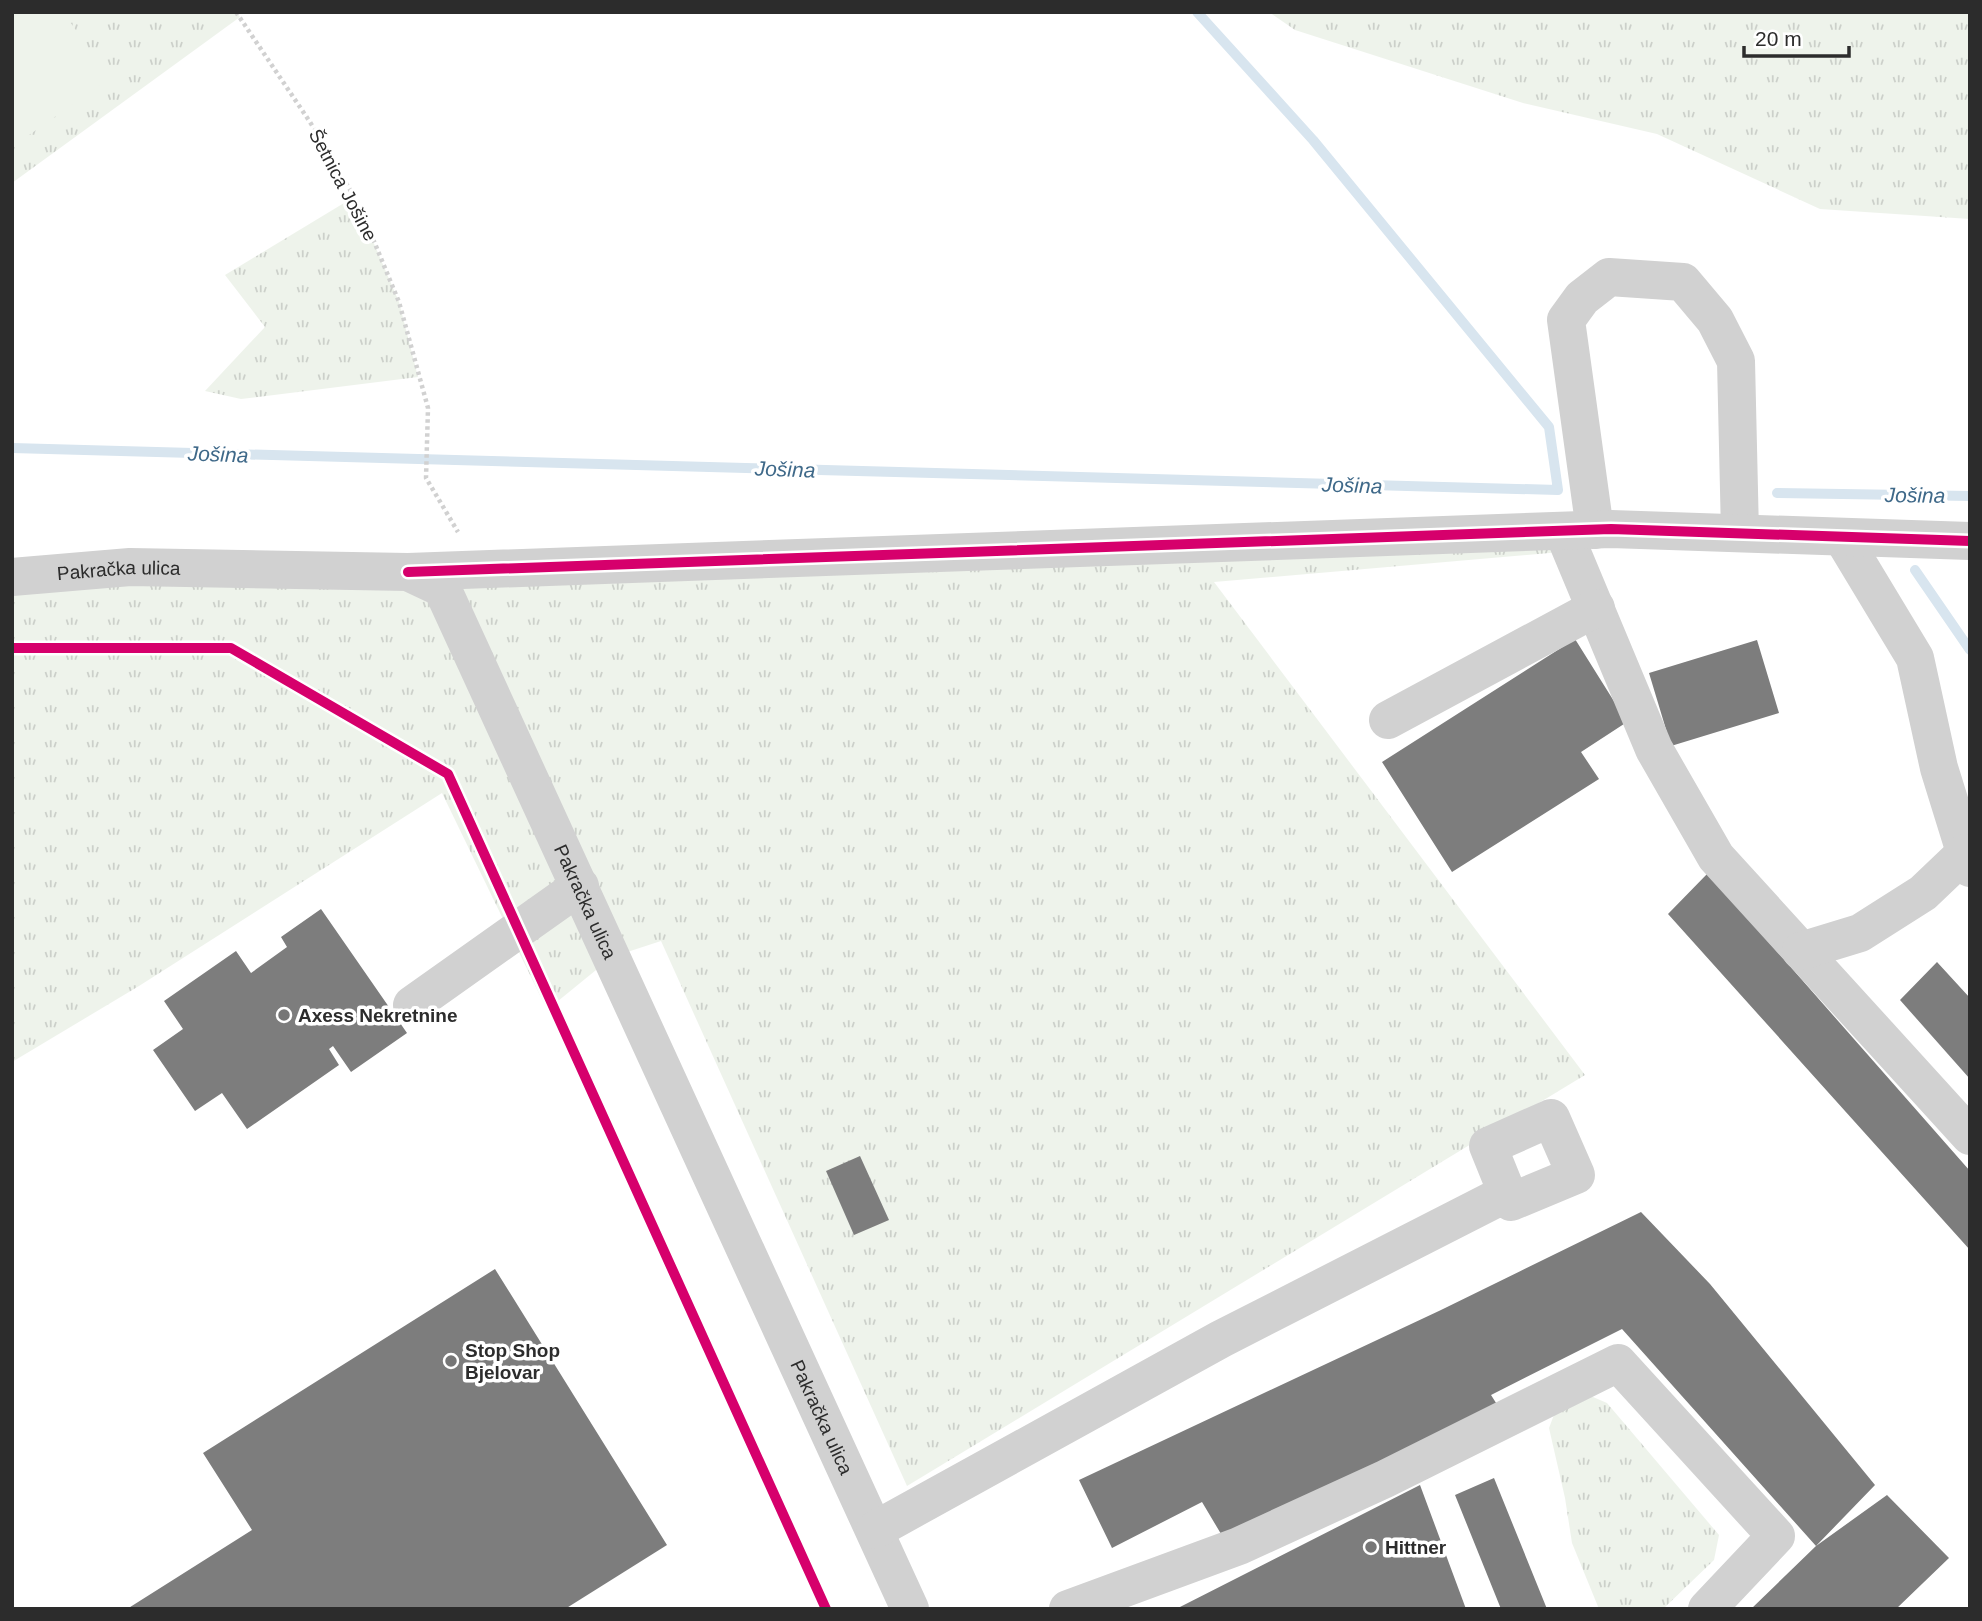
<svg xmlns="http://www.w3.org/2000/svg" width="1982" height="1621" font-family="Arial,sans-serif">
	<defs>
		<pattern id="grass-tufts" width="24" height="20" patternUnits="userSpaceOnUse" patternTransform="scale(1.75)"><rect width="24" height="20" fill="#eef3eb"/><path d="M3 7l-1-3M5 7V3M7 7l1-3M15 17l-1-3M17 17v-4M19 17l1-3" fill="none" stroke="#ccd0ca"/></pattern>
	</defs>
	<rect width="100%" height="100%" fill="#fff"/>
	<path fill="url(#grass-tufts)" d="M12 12H236L240 17 12 183Z
		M1269 12H1970V219L1820 209 1657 134 1523 103 1295 30Z
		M354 197 399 302 418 377 241 399 205 391 265 327 225 275Z
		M1563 531 1572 551 1214 582 1585 1075 907 1486 661 941 612 957 547 1010 442 793 139 986 12 1062V588Z
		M1586 1394 1607 1403 1719 1535 1714 1560 1663 1609H1599L1572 1543 1565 1498 1549 1428 1560 1399Z"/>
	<path fill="#eef3eb" d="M12 12H63L110 78 12 147Z"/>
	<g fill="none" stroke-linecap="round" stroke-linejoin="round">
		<path stroke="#d8e5ef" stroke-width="10" d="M12 448 1558 490 1549 427 1313 140 1197 12
			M1777 493 1970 496
			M1915 570 1970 650"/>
	</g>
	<path fill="#7d7d7d" d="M1575 639 1627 722 1581 752 1599 779 1452 872 1382 762Z
		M1757 640 1779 713 1671 746 1649 673Z
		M1708 873 1970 1171V1250L1668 914Z
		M321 909 407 1033 351 1072 333 1046 329 1049 339 1065 247 1129 222 1093 195 1111 153 1050 183 1029 164 1001 236 951 251 973 287 947 281 937Z
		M1937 962 1970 998V1079L1900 1000Z
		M860 1156 889 1220 854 1235 826 1171Z
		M1641 1212 1710 1284 1875 1485 1816 1546 1622 1329 1491 1395 1498 1406 1227 1544 1202 1502 1112 1548 1079 1480 1441 1310Z
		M495 1269 667 1545 565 1609H127L252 1530 203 1453Z
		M1494 1478 1547 1609H1501L1455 1495Z
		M1420 1485 1466 1609H1176Z
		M1887 1495 1949 1558 1896 1609H1751L1816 1546Z"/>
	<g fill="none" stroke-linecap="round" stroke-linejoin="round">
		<path stroke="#d1d1d1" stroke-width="4.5" stroke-dasharray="3.5 3.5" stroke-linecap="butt" d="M236 12 310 122 359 205 399 302 428 408 426 478 458 532"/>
		<g stroke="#d1d1d1" stroke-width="38">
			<path d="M1595 530 1566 320 1582 298 1609 277 1683 282 1715 320 1736 361 1740 533"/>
			<path d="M1563 531 1654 749 1716 857 1970 1136"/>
			<path d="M1842 537 1915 658 1939 768 1970 868"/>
			<path d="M408 572 1611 529 1970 541"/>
			<path id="s1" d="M12 577 130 567 408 572 442 588 910 1609"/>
			<path d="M1388 720 1596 608"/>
			<path d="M1801 951 1860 933 1923 893 1965 853"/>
			<path d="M412 1005 580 886"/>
			<path d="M875 1530 1221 1339 1507 1193 1511 1202 1576 1175 1551 1118 1488 1146 1507 1193"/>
			<path d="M1068 1609 1239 1546 1385 1479 1618 1363 1776 1536 1707 1609"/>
		</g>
		<defs>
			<path id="cycleway" d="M408 572 1611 529 1970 541
				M12 648H231L448 774 826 1609"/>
		</defs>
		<use href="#cycleway" stroke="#fff" stroke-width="15"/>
		<use href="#cycleway" stroke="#d6006c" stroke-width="10"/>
	</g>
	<g fill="#767676" stroke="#fff" stroke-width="2.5">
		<circle cx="284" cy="1015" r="7"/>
		<circle cx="451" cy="1361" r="7"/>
		<circle cx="1371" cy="1547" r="7"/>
	</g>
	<g text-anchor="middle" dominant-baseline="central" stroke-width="7" stroke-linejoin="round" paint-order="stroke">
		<g font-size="19" fill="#2c2c2c" stroke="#fff">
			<text transform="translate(343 185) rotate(62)">Šetnica Jošine</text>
			<text stroke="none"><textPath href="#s1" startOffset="107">Pakračka ulica</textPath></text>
			<text stroke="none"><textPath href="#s1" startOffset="779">Pakračka ulica</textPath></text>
			<text stroke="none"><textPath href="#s1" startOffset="1346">Pakračka ulica</textPath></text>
		</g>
		<g font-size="19" font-weight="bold" fill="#2c2c2c" stroke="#fff" text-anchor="start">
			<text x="298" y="1015">Axess Nekretnine</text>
			<text x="465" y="1350">Stop Shop<tspan x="465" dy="22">Bjelovar</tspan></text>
			<text x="1385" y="1547">Hittner</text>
		</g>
		<g font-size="21" font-style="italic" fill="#3f6989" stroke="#fff">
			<text transform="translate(218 454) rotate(2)">Jošina</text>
			<text transform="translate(785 469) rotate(2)">Jošina</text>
			<text transform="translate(1352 485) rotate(2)">Jošina</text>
			<text transform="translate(1915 495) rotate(1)">Jošina</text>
		</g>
	</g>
	<rect width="1982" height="1621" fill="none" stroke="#2c2c2c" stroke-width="28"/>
	<path d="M1744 46v10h105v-10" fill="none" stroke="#2c2c2c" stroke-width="3.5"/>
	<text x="1755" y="46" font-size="21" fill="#2c2c2c" stroke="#ffffff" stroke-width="5" paint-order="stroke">20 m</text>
</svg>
